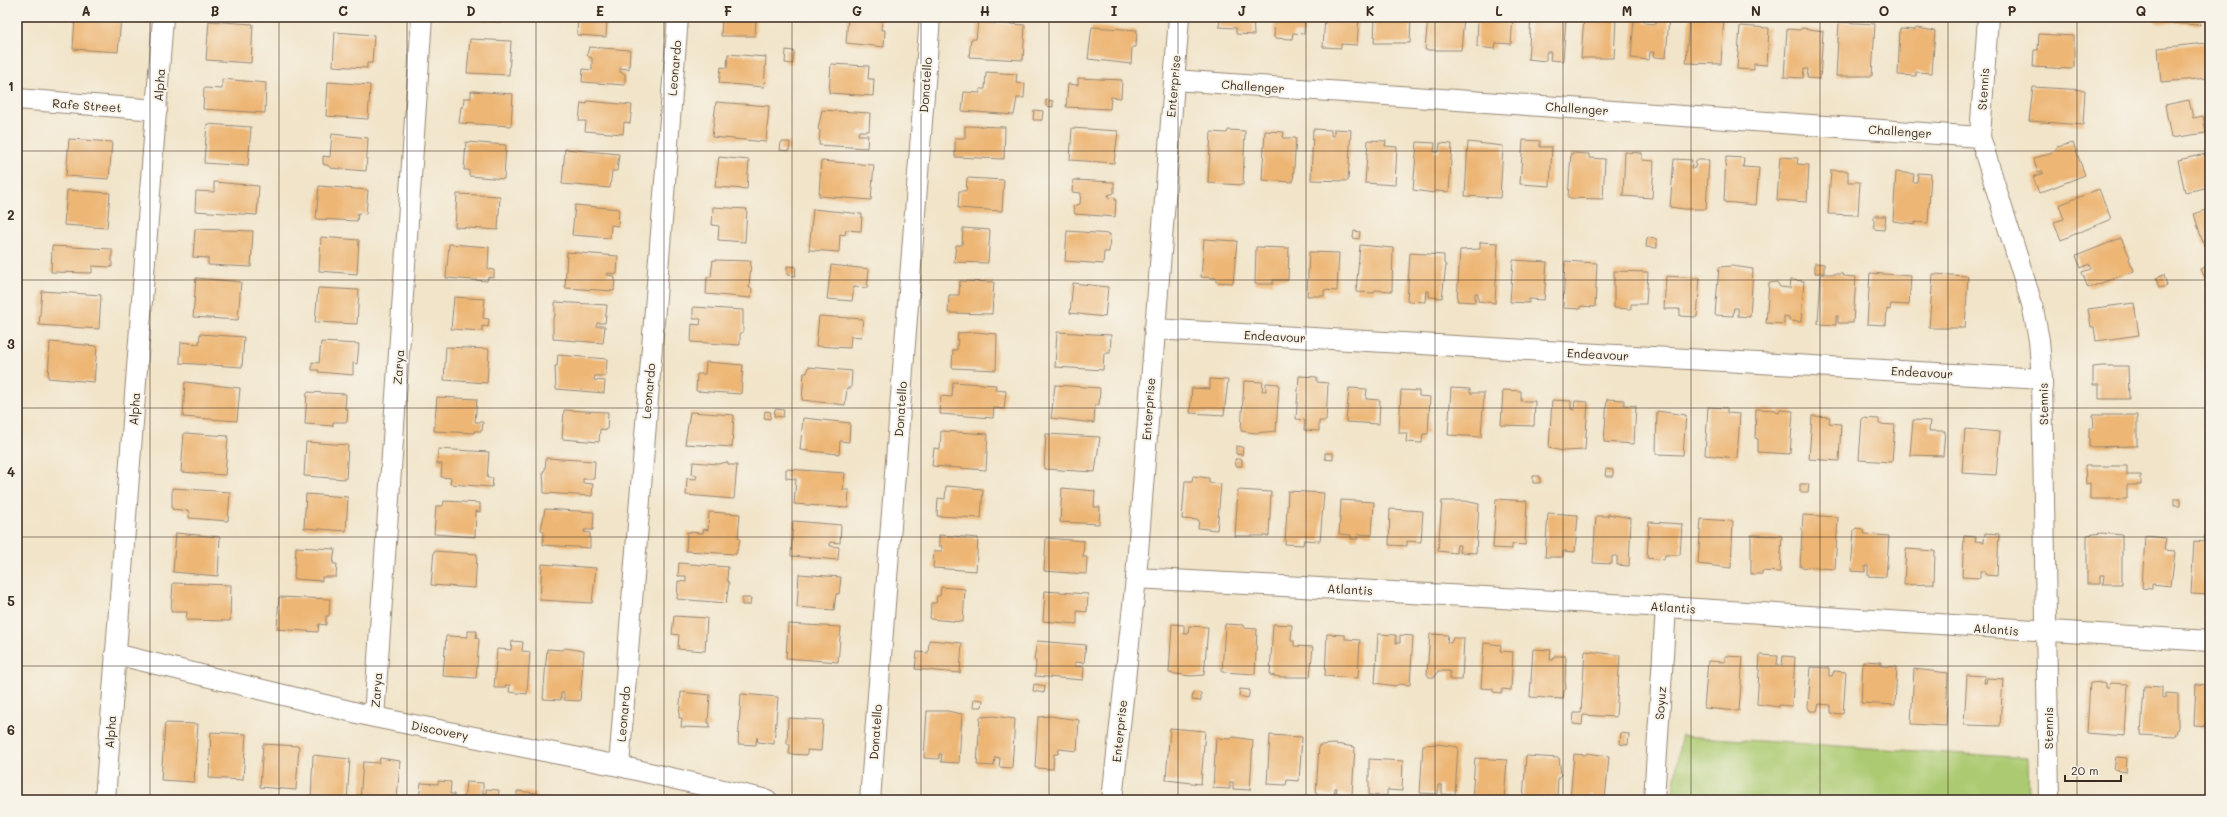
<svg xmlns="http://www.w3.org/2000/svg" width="2227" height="817" font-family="Mali,sans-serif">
	<rect width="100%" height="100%" fill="#f7f3e8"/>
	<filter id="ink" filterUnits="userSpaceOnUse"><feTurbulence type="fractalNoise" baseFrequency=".025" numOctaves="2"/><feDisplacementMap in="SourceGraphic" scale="8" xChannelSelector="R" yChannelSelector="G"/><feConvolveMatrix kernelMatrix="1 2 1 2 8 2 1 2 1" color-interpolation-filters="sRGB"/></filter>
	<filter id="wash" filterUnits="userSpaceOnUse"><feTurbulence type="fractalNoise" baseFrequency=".012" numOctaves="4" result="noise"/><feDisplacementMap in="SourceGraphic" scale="16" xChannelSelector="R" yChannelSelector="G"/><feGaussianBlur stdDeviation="0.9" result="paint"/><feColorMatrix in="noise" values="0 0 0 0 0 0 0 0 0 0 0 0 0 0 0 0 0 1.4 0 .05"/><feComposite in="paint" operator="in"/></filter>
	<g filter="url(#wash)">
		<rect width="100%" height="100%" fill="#f1e4c9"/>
		<path fill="#acca71" stroke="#747a48" d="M1681 736 2028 758 2029 800H1672Z"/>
		<g id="blocks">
			<path fill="#edb674" d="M75 17H121L118 52 73 49Z
				M473 17H504L503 22 473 20Z
				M578 17H613V19H607L606 37 577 35Z
				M728 17H756L755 36H721L722 18 728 19Z
				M848 17H882L881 30H885L884 47 846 43Z
				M1220 17H1253L1254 35 1236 34V28L1219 27Z
				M1275 17H1305L1304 34 1293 33 1292 39 1274 38Z
				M1325 17H1359L1357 45 1341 44V48L1323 47Z
				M1375 17H1411L1410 43H1374Z
				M1428 17H1464L1461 50H1425Z
				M1478 17H1513L1511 44 1496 43 1495 49 1477 47Z
				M1531 17H1566L1563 61 1550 60 1551 52H1546V61L1528 59Z
				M1584 17H1616L1614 58H1581Z
				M1636 17H1642L1645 23 1656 24V17H1669L1666 58 1655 57 1653 56 1654 52H1650L1649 60 1631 58 1634 19Z
				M1689 17H1724L1721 64 1686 63Z
				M2155 17H2200V25L2155 22Z
				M209 21 253 24 251 63 206 60Z
				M978 22 1025 25 1023 60 969 57 971 39H976Z
				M1839 22 1875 24 1872 76H1836Z
				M1740 26 1769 28 1767 65 1754 64V70L1737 69Z
				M1092 27 1137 30 1136 47H1132L1131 64 1088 59Z
				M1802 28 1823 31 1820 79 1807 78 1808 69H1804L1803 78 1784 77 1787 29 1800 30Z
				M1917 28 1935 31 1932 73 1916 72V76L1898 75 1900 29 1914 30Z
				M335 32 374 35 372 63H367V68L333 66Z
				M2039 34 2074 36V67L2071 69 2033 67 2034 50H2038Z
				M470 39 511 41 509 75 467 73Z
				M2207 43 2209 78 2161 82 2158 48Z
				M589 47 630 50 629 69 620 68V72L625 74V85L582 82 583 69 592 70V58L589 57 587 55Z
				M786 50 794 51 793 64 785 63Z
				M728 54 766 57 764 87 719 83 721 67 727 68Z
				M831 64 869 66 868 79H874L873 96 829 93Z
				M986 72 1017 74 1016 83 1025 84 1024 98H1017L1014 115 962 111 964 92 980 93V89H985Z
				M1078 78 1122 80 1121 98 1111 97 1110 109 1066 107 1068 84 1078 85Z
				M222 79 266 83 265 113 203 109 204 88 222 89Z
				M328 82 370 85 368 119 326 116Z
				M2033 87 2085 90 2083 125 2029 121Z
				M471 91 513 94 511 126 459 123 461 107H463L464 98H471Z
				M1046 100 1053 101V107L1046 106Z
				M2189 100 2193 118 2203 116 2206 133 2171 138 2165 105Z
				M587 101 632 105 630 123 624 122 623 134 585 131 586 121H579L581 103 587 104Z
				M716 102 769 106 766 142 712 137Z
				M822 110 870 113 869 131H859L858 135H868L867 148 819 145 820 131 818 129Z
				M1034 110 1043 111 1042 120H1033Z
				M207 124 251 127 248 166 204 163Z
				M965 126 1005 127 1004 159 955 157V138H965Z
				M1072 128 1118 131 1114 163 1070 160Z
				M1313 129 1331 130V136H1334V129L1351 130 1348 181 1311 180Z
				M1228 130 1245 131 1243 185 1208 183 1211 132 1227 133Z
				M1265 131 1284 132 1283 138H1296L1293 182 1262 180Z
				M332 134 368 138 366 171 330 168 329 166 323 164V156L330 157Z
				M69 139 112 142 109 179 66 176Z
				M1368 140 1386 141 1385 146 1397 147 1395 185 1365 183Z
				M1523 140 1540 141V147H1552L1550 186 1520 184Z
				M466 142 506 145 504 179 469 176V170H464Z
				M781 142H790L789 151 780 150Z
				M1417 142 1435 143 1434 152H1439L1440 143 1452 144 1449 192 1436 191 1434 193 1413 190Z
				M1468 142 1503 146 1500 198 1465 196Z
				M2073 143 2085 175 2039 193 2033 177 2043 173 2042 171 2038 172 2033 159 2055 151 2057 147Z
				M565 149 619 154 617 171H612L610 188 562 184Z
				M1625 152 1642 153V160L1654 161 1652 198 1623 196Z
				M1571 153 1589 154V158L1605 159 1603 199 1568 198Z
				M2210 153V187L2185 192 2178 160Z
				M719 157 749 160 747 189 715 187Z
				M1726 157 1744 158 1743 167 1759 168 1756 205 1724 202Z
				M1780 157 1798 158 1797 164 1809 165 1807 202 1777 200Z
				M1674 159 1692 160 1691 168H1695L1696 160H1709L1706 209H1684L1670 207Z
				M821 161 874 165 871 200 819 196Z
				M1831 170 1848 171V182H1860L1858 215 1828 214Z
				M1896 172 1914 174 1913 182H1917L1918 173 1931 174 1928 223 1915 222V224L1893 221Z
				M967 178 1004 180 1002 211 958 208 959 191H966Z
				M1073 180 1114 182V193L1108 195V198L1116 199 1115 217 1075 214 1073 206 1080 204 1081 193 1072 192Z
				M214 182 259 186 257 215 195 211 196 191 214 192Z
				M319 186 368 190 366 214 358 213 357 221 316 219Z
				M2099 189 2111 219 2061 240 2054 222 2064 219 2059 205Z
				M67 190 110 193 107 228 64 225Z
				M457 194 500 196 498 230 455 227Z
				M575 205 619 209 618 226 611 225 610 238 572 235Z
				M713 207 747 209 745 242 718 240 719 226 712 225Z
				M813 209 862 214 861 231 846 230 845 235 840 234 839 252 809 250Z
				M2210 209V244L2204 246 2194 214Z
				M1874 216H1886L1884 230 1874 229Z
				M963 228 990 230 988 263 954 262 956 245H962Z
				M195 229 253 231 251 267 208 265V258L193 257Z
				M1067 231 1110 234 1109 252H1104L1103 264 1065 261Z
				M1354 231 1360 232 1359 239 1353 238Z
				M321 237 359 240 357 274 319 271Z
				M1647 238 1657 239V248L1646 247Z
				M2121 238 2130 257 2129 259 2134 271 2088 288 2082 272 2091 269 2089 264 2081 268 2076 256Z
				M1204 239 1237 241 1233 283 1216 282V278L1201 277Z
				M1480 242 1498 243 1495 303 1478 301V293H1475V302L1457 301 1460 250 1480 249Z
				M449 244 489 247 488 269 494 270V278L488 277 487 281 446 278Z
				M1360 245 1393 248 1392 291 1375 290 1374 293 1356 292Z
				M52 246 112 249V267L92 266V273L51 272Z
				M1256 247 1289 248 1288 280H1273V284H1255Z
				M567 252 618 256 617 274 608 273 607 275 614 276 615 279 614 291 565 288Z
				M1309 252 1339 253 1337 291 1324 290V296H1307Z
				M1410 253 1444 255V263L1446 265 1442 298 1429 297V291H1426L1425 302 1407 301Z
				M713 260 751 261 749 288H752L751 298 706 294 707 277H711Z
				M1513 260 1547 262 1544 300 1529 299V303L1510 302Z
				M1565 261 1597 263 1595 307 1581 306V309L1563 308Z
				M1815 263 1824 264V273H1815Z
				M831 265 869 269 867 288 854 287 852 301 827 299Z
				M2210 265V290L2201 269Z
				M787 266 796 267 795 276 787 275Z
				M1732 266 1753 269 1750 317 1738 316V308H1734L1733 316 1715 315 1719 267Z
				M1614 271 1648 272 1646 304H1631V309L1614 308Z
				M1870 273 1911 276 1909 305 1891 304 1890 310 1887 309 1886 325 1867 324Z
				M1821 274H1843L1844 276 1856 277 1853 323H1838V316H1836V325L1818 324Z
				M1933 274 1968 276 1965 328H1929Z
				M2164 275 2167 286 2159 288 2156 278Z
				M1666 276 1700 278 1697 317 1680 316V309H1664Z
				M196 278 241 282 238 320 193 317Z
				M1791 280 1804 281 1801 322 1789 321V317L1784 316V324L1766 323 1769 283 1777 282 1780 287 1790 288Z
				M960 281 994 282 992 314 948 313 949 295H959Z
				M1073 283 1108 287 1105 317 1070 313Z
				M318 288 359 290 357 324 315 322Z
				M42 291 101 295 99 329 39 325Z
				M454 297 485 299 483 318 489 319 488 327 482 326V331L451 329Z
				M555 302 607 305 605 323H597L596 326H605L603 343 553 339V318L555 316Z
				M2134 303 2139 335 2096 341 2094 327H2091L2088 309Z
				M693 307 743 310V332L740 334V345L691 342 692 324 700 325 701 319H693Z
				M819 316 863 319 861 337 851 336 850 348 816 346Z
				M975 332 997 334 996 370 952 368 953 350H957L958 333Z
				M1057 332 1111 335 1110 353H1104L1103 370 1055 367Z
				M200 334 244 337 242 367 180 363 181 342 199 344Z
				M50 342 97 346 94 382 48 378Z
				M321 342 359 344 357 364 353 363V375L318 372 319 370H312V362L319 363Z
				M446 347 489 349 487 383 444 380Z
				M558 355 607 359 606 376H595L594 380 605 381 604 393 556 389 555 366H557Z
				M706 362 743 365 741 394 696 391 697 374H705Z
				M2103 366H2128L2129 399H2099V385H2093V367Z
				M808 367 852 371 851 388H847L845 405 802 400 804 373H807Z
				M1299 376 1317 377V382L1328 383 1326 421H1319V431L1304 430 1305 420 1296 419Z
				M1210 379 1228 380 1224 415 1190 413 1192 388 1210 389Z
				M1244 381 1263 382 1262 391H1266V383L1279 384 1276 431 1255 433 1241 431Z
				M185 382 240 388 237 421 183 417Z
				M953 382 996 385 995 390 1006 391 1004 409 994 408 993 418 940 414 941 396 952 397Z
				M1055 385 1100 388 1099 405H1095L1094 423 1051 418Z
				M1349 388 1367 389 1366 399 1380 400 1379 424 1346 422Z
				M1451 388 1470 389V393H1484L1481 437 1448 435Z
				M1401 390 1419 391V396L1430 397 1428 434H1423L1422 443 1406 442 1407 433H1399Z
				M1503 390 1521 391V401H1535L1534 426 1501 425Z
				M307 392 346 394 345 409H348L347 422H333V426L305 424Z
				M437 397 477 399 475 422H483L482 431H474V433L434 431Z
				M1607 399 1624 400V405L1636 406 1634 444 1604 442Z
				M1552 400 1571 401V409L1574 410 1575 401 1588 402 1585 450 1563 451 1549 448Z
				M1708 407 1727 408V413L1740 414 1737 458 1705 455Z
				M775 409 784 410 783 417 774 416Z
				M1756 409 1776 410V412L1779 413 1780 410 1793 411 1790 454 1758 452V439L1755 438Z
				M564 410 608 412 607 430 600 429 599 442 562 439Z
				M765 411 771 412 770 419 764 418Z
				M1657 411 1686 415 1683 455 1656 454Z
				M690 412 734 415 732 447 685 444Z
				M2093 415H2137V446L2089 447V428H2094Z
				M1812 416 1830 417 1829 423 1841 424 1839 461 1809 459Z
				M803 418 850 423 849 442 840 441 839 454 800 450Z
				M1862 418 1879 419V424L1895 425 1892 462 1859 460Z
				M1913 420 1930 421 1929 431H1945L1943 456 1910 455Z
				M1965 429 2000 432 1996 475 1962 473Z
				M941 431 988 434 986 470 932 466 934 448 940 449Z
				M184 433 228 436 225 475 181 472Z
				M1046 434 1100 437 1095 472 1044 469Z
				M306 442 348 445 346 479 304 476Z
				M1236 446 1243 447 1242 455 1236 454Z
				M438 449 489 452 487 478H493L492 487 450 484 451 478 441 477 442 464H437Z
				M1325 453H1333V460L1325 459Z
				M546 458 595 461 594 479H583V483L593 484 592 496 544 493 543 471 545 470Z
				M1235 459H1242V466H1236Z
				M693 462 718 464 727 462 729 465H737L734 499 686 495 687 478 696 479 697 475H692Z
				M2085 466H2127V475H2141V485H2127V499H2090V483L2086 484Z
				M786 469 845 473 843 490H849L848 508 794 504 796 479 786 478Z
				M1606 469 1613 470V476H1605Z
				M1193 476 1209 478V483L1221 484 1217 530 1198 528 1199 520 1182 519 1185 481H1192Z
				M1533 476H1540V483H1533Z
				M1800 484H1809L1808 492H1800Z
				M946 486 983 489 981 518 937 516 938 498 945 499Z
				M172 488 230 492 228 521 189 518V511L172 509Z
				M1062 488 1095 491 1094 507H1100L1099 524 1060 522Z
				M1238 490 1271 492 1269 536H1235Z
				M1288 491 1324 493 1320 541 1304 540 1303 545 1285 544Z
				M306 494 348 497 346 531 304 528Z
				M1496 499 1527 501 1525 545 1512 544V549L1493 548Z
				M2174 499H2180V506H2174Z
				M1341 500 1374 502 1372 535 1358 534V539H1351V535L1339 534Z
				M444 501 480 503V512L476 511 475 537 434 534 436 506H443Z
				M1442 501H1465L1479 504 1476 553 1459 552 1460 545H1457L1456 553 1438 551Z
				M545 509 594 512 593 530H584V532L590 533V548L543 545 544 532 541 530Z
				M1390 509 1423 511 1421 542 1407 541V546L1389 545Z
				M709 512 740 514 738 537 740 539 736 554 686 551 687 532 703 533 704 529 708 530Z
				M1548 513 1578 515 1575 552 1563 551V557H1545Z
				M1608 514 1631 518 1629 566 1617 565V556H1612V564L1593 563 1596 516H1608Z
				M1803 515 1838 517 1835 569 1800 567Z
				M1701 519 1733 521 1731 568 1698 564Z
				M793 521 841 525 840 543 830 542V546L839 547 838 560 791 556Z
				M1649 522 1682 524 1680 555H1665L1664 560 1647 558Z
				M1856 528 1862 529 1865 534 1889 536 1886 577 1868 576V566H1865V572L1851 571 1854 530Z
				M176 533 220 537 218 576 173 572Z
				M1985 533 1999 534 1997 576 1986 575 1984 571H1980V578L1962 577 1964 536 1976 537 1975 541 1984 542Z
				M2102 533 2122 535V584H2103L2104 575H2100V584H2087V535Z
				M939 535 978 538 976 571 933 568 934 551H942V546H939Z
				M1751 535 1782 536 1780 572 1762 571V574H1751Z
				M2205 535H2210V595L2191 594 2194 541 2204 542Z
				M2145 536 2166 538 2164 550 2175 551 2171 586 2152 584V589L2142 588Z
				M1046 538 1084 541 1083 557H1087L1086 574 1044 571Z
				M296 547 335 549 333 564H337L336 577H322V581L294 579Z
				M1906 549 1935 551 1934 584 1904 585Z
				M434 551 477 554 475 588 431 585Z
				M679 563 728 567 727 580 729 583 726 603 677 599 678 581 686 582V576H678Z
				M542 564 596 568 592 603 540 600Z
				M799 574 841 577 839 594H836L834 610 797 607Z
				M173 583 231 585 230 621 186 620 187 612H171Z
				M941 587 965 589 963 622 930 619 931 603H936L937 596H940Z
				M1045 591 1088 594 1087 612 1077 611V624L1043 621Z
				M279 597 330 599 329 616H326V625L319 624 318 632 277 629Z
				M742 598H751L750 605H742Z
				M674 616 707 618 705 651 678 649 679 635 672 634Z
				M788 624 841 627 838 662 786 658Z
				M1172 624 1184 625V634H1188L1189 626 1208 627 1204 675 1190 676 1169 673Z
				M1225 624 1244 625V628L1257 629 1255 674 1222 672Z
				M1273 624 1292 625 1291 641H1294V646L1313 647 1310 677H1280L1270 675Z
				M468 631H477L476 638 479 639 476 678 443 676 446 636 468 637Z
				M1327 634 1345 635V639L1360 640 1358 678 1325 676Z
				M1378 634 1396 635V643H1400V635L1413 636 1410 685 1398 684 1396 686 1375 683Z
				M1430 634 1448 635 1447 642 1451 643 1453 638H1464L1462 680H1450V671H1438L1435 677H1429L1427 674Z
				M929 640 962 643 960 673 915 669 917 652 928 653Z
				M512 641 523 642 522 651 530 652 527 694 509 692 510 685H505V688H494L497 649 511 650Z
				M1037 641 1086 645 1084 663 1075 662V666L1084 667 1083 680 1035 676 1036 661 1034 660Z
				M1484 643 1501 645 1500 651 1513 652 1511 690 1502 689V693L1493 692V689L1481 688Z
				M565 648 584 651 580 701 564 700V693H561V700L543 699 547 649 563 650Z
				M1533 649 1551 650 1550 660H1553L1554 656H1566L1565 681 1566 689 1564 691 1563 699 1530 697Z
				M1585 651 1620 655 1616 717 1583 715 1582 725 1573 724 1574 713H1581Z
				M1760 655 1778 656 1777 665H1782L1783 656 1795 657 1792 706 1779 705V707L1757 704Z
				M1725 656 1743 657 1739 711 1704 708 1708 661 1725 662Z
				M1863 661 1881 662V666L1897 667 1895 705 1861 703Z
				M1811 667 1829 668V676H1832L1834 671 1846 672 1843 714 1831 713V705L1819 704 1817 711H1810L1808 707Z
				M1914 669 1948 673 1946 726 1911 724Z
				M1967 675 1985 676 1984 683H1986L1987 678 2003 679 2000 726 1964 725Z
				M2103 682 2106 683V688H2109L2110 683 2128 684 2125 736 2087 733 2090 683Z
				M1034 684 1045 686 1044 693 1033 691Z
				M2196 684 2210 685V726L2194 725Z
				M2144 686 2162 687V698H2165V693L2178 694V727L2175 737 2141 735Z
				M1240 689 1250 690 1248 698 1239 696Z
				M681 692 710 695 708 723H710V728L681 727 682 718H679Z
				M1193 692 1201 693V701L1192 700Z
				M741 694 778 697 774 744 758 742 757 737 756 745 738 744Z
				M974 699 983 700 982 707H973Z
				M927 711H947L962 714 959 763 941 762 942 754H939V759L924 758Z
				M994 716 1015 719 1012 768 999 767 1000 758 995 757 994 766 977 765 980 717Z
				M1050 716 1079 720 1077 751 1059 749 1058 754H1054L1053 769 1035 768 1038 717Z
				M788 718 823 720 821 751 807 750V755L789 754 790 744H787Z
				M165 723 198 724 194 782 161 780Z
				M1170 728 1205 731 1201 784 1166 780Z
				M211 732 246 734 243 780 209 778Z
				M1621 733 1629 734 1628 745 1620 744Z
				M1270 735 1302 737 1299 781 1287 780 1286 785 1267 784Z
				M1233 737 1253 740 1250 790 1233 789V782H1230V789L1213 788 1216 738 1231 739Z
				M263 744 299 746 296 790 260 787Z
				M1335 744 1355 747 1352 795 1336 793 1337 788H1335L1334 795 1316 794 1319 745Z
				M1437 744 1458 747 1455 795 1442 794V785H1438V794L1420 793 1423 745Z
				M1587 753 1609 756 1605 800H1593V795H1589L1588 800H1570L1574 754 1585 755Z
				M313 755 350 759 347 800H311Z
				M1526 756 1559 758 1561 775 1558 777 1557 800H1544V798L1542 797 1541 800H1523Z
				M2116 757 2127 758 2126 772 2114 770Z
				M380 758 400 761 397 800H360L363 762 379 763Z
				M1475 758 1507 760 1504 800H1472Z
				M1369 759 1403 761 1402 791 1387 790V796L1369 795Z
				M438 781 451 782 450 794H454V800H419L421 783 438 784Z
				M466 782 483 783V793H486V789L499 790 498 800H464Z
				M517 791 537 793 536 798H549V800H517Z"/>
		</g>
	</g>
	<g filter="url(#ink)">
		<use href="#blocks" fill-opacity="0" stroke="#968774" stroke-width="1"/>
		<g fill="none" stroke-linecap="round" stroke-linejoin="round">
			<defs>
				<path id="minor" d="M1988 17 1980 137 2032 304 2039 340 2042 379 2049 800
					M1174 80 1980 137
					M17 99 157 110
					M1154 329 2042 379
					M1136 578 1666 607 2210 641
					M115 654 374 717 619 766 767 800
					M374 717 422 17
					M619 766 678 17
					M105 800 163 17
					M870 800 930 17
					M1112 800 1136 578 1179 17
					M1654 800 1666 607"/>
			</defs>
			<use href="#minor" stroke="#968774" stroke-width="22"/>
			<use href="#minor" stroke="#fff" stroke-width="20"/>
		</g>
	</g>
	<path fill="none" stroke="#3b2a1e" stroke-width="1" stroke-opacity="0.55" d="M150 17V800M279 17V800M407 17V800M536 17V800M664 17V800M792 17V800M921 17V800M1049 17V800M1178 17V800M1306 17V800M1435 17V800M1563 17V800M1691 17V800M1820 17V800M1948 17V800M2077 17V800M17 151H2210M17 280H2210M17 408H2210M17 537H2210M17 666H2210"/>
	<g text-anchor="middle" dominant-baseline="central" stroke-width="4" stroke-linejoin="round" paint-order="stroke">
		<g font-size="12" fill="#3b2a1e" stroke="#f7f3e8">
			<text transform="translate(674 68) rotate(-85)">Leonardo</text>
			<text transform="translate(159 85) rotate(-86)">Alpha</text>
			<text transform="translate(925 85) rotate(-86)">Donatello</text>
			<text transform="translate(1173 86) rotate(-85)">Enterprise</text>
			<text transform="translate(1253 86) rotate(4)">Challenger</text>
			<text transform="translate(1983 89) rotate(-86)">Stennis</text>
			<text transform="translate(87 105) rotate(4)">Rafe Street</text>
			<text transform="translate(1577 108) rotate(4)">Challenger</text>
			<text transform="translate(1900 131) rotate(4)">Challenger</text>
			<text transform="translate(1275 336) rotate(3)">Endeavour</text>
			<text transform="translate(1598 354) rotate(3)">Endeavour</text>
			<text transform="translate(398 367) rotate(-86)">Zarya</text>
			<text transform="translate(1922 372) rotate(3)">Endeavour</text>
			<text transform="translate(648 391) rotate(-85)">Leonardo</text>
			<text transform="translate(2043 404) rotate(-91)">Stennis</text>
			<text transform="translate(134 409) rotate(-86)">Alpha</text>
			<text transform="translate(900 409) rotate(-86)">Donatello</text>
			<text transform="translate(1148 409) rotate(-86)">Enterprise</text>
			<text transform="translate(1350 589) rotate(3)">Atlantis</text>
			<text transform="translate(1673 607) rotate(4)">Atlantis</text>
			<text transform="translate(1996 629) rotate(4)">Atlantis</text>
			<text transform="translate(376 690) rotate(-86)">Zarya</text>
			<text transform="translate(1660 703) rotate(-86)">Soyuz</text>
			<text transform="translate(623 714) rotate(-85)">Leonardo</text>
			<text transform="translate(2048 728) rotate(-90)">Stennis</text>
			<text transform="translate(440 730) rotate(11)">Discovery</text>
			<text transform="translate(1119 731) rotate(-84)">Enterprise</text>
			<text transform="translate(110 732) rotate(-86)">Alpha</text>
			<text transform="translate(875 732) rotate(-86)">Donatello</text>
		</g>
	</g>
	<rect width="2227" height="817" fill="none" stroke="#f7f3e8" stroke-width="44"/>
	<path d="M2065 775v6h56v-6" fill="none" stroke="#3b2a1e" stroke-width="2"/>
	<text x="2071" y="775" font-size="12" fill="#3b2a1e" stroke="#f7f3e8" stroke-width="3" paint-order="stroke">20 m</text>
	<rect x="22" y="22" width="2183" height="773" fill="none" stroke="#3b2a1e" stroke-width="1.5"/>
	<g font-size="13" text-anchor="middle" font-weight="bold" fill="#3b2a1e">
		<text x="86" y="16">A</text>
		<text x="215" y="16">B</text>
		<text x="343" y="16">C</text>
		<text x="471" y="16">D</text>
		<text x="600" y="16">E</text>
		<text x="728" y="16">F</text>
		<text x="857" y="16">G</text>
		<text x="985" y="16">H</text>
		<text x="1114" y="16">I</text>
		<text x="1242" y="16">J</text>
		<text x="1370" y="16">K</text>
		<text x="1499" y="16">L</text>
		<text x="1627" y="16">M</text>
		<text x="1756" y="16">N</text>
		<text x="1884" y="16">O</text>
		<text x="2012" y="16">P</text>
		<text x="2141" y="16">Q</text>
		<text x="11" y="91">1</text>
		<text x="11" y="220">2</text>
		<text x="11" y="349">3</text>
		<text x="11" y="477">4</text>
		<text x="11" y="606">5</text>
		<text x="11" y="735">6</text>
	</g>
</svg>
